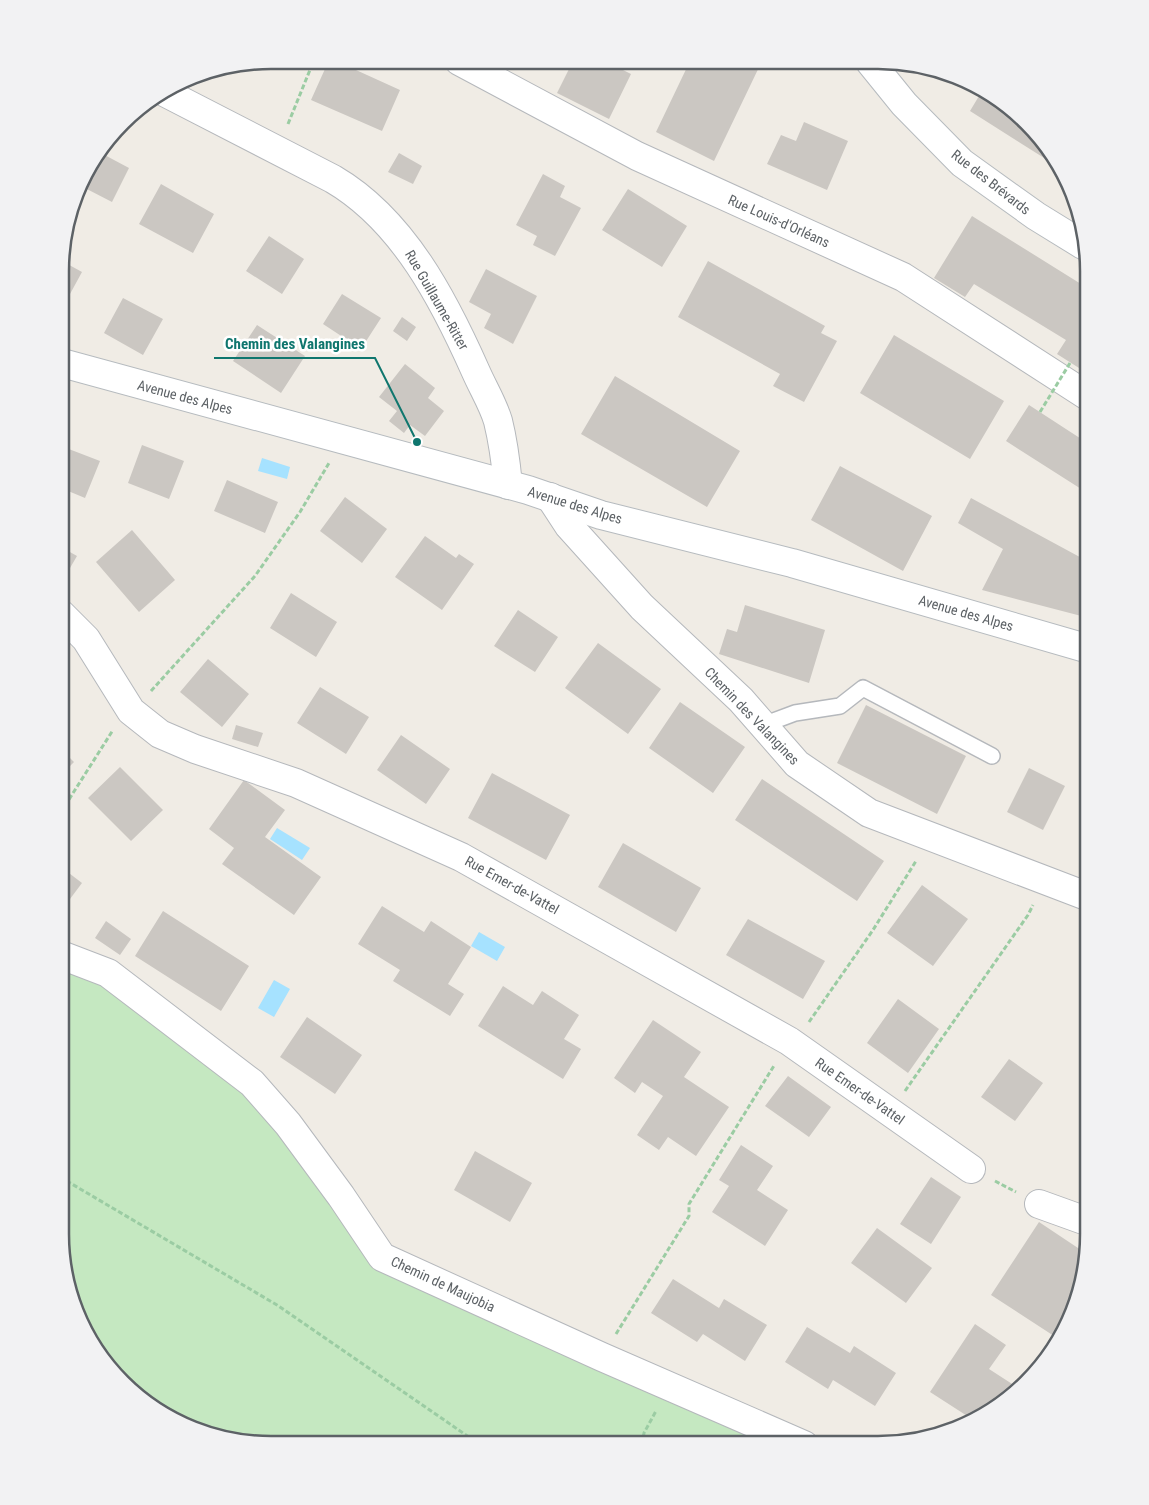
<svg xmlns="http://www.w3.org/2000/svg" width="1149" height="1505" font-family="'Roboto Condensed',sans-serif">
	<rect width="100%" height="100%" fill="#f0ece5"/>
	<path fill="#c5e8c1" d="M61 962 96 978 202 1052 293 1140 382 1265 785 1445 244 1443 154 1409 113 1373 82 1328 60 1234Z"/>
	<path fill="#a6e2ff" d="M262 458 290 467 287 479 258 471Z
		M277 828 310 848 302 860 270 839Z
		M479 932 505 947 497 961 471 946Z
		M274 980 290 989 274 1017 258 1008Z"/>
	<path fill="#cbc7c2" d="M275 60H302L297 70Z
		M329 60H334L400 90 382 131 311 100Z
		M573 61H605L631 74 609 119 557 93Z
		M690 61H762L714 161 656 132Z
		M982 91 995 96 1036 132 1060 168 970 111Z
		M804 122 848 141 827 190 767 164 781 135 796 141Z
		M99 152 129 168 112 202 81 186 88 166Z
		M399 153 422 166 413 184 388 172Z
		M543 174 565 186 560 197 581 208 555 256 533 245 537 236 516 225Z
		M161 184 214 214 193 253 139 224Z
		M628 189 687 226 662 267 602 230Z
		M972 216 1089 289V356L1087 355 1079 368 1057 354 1066 340 974 284 965 297 934 278Z
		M269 236 304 259 282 294 246 271Z
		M62 261 82 272 64 305 62 303Z
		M708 261 825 326 821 333 837 341 804 402 773 386 780 374 678 317Z
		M486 269 537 296 513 344 484 328 491 314 469 302Z
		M342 294 381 318 361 349 323 324Z
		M123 298 163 319 143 355 104 333Z
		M402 317 416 327 407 341 393 331Z
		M257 325 305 356 281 393 233 361Z
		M894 335 1004 401 970 459 860 393Z
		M405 364 435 388 428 398 444 411 425 436 410 425 404 433 389 421 397 411 379 397Z
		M615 376 740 451 707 507 581 434Z
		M1029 405 1089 444V494L1006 441Z
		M142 445 184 461 169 499 128 483Z
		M61 446 100 461 85 498 61 488Z
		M840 466 932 516 903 571 811 520Z
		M227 480 278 502 265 533 214 511Z
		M345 497 387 529 362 563 320 531Z
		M971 498 1089 562V618L982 590 1003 549 958 523Z
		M132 530 175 580 139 612 96 562Z
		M425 536 456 558 459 554 474 564 442 610 395 577Z
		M61 547 77 556 63 580 61 579Z
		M291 593 337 622 316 657 270 628Z
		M745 605 825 630 809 683 719 654 727 629 737 632Z
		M518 610 558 637 535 672 494 646Z
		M598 643 661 689 628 734 565 688Z
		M208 659 249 694 222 727 180 692Z
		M320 687 369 717 346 754 297 723Z
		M680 702 745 747 713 793 649 748Z
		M866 705 966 756 937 814 837 763Z
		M236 725 263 733 258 747 232 739Z
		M401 735 450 769 426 804 377 770Z
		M61 749 74 762 61 775Z
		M120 767 163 810 131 841 88 798Z
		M1029 768 1065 786 1043 830 1007 812Z
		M492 773 570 815 546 860 468 818Z
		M762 779 884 861 857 901 735 820Z
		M244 780 285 810 265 837 321 877 294 915 222 864 234 848 209 829Z
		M623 843 701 888 676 932 598 887Z
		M61 867 82 883 61 911Z
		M922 885 968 919 933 966 887 933Z
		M382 906 424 932 431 921 471 947 448 984 464 994 450 1016 393 981 400 970 358 944Z
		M163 911 249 966 221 1011 135 956Z
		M748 919 825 961 803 999 726 955Z
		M106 921 131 939 120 955 95 938Z
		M503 986 533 1005 542 991 579 1015 564 1039 581 1049 563 1079 478 1026Z
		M898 999 939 1029 908 1073 867 1043Z
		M307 1017 362 1055 335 1094 280 1057Z
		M653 1020 701 1052 684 1077 729 1107 696 1156 668 1137 659 1150 637 1135 663 1096 642 1082 635 1093 614 1078Z
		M1009 1059 1043 1083 1015 1121 981 1097Z
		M788 1076 831 1107 809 1137 765 1106Z
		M741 1145 773 1166 757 1190 788 1210 765 1246 712 1212 729 1186 719 1180Z
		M475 1151 532 1183 510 1222 454 1190Z
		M931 1177 961 1197 931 1244 900 1224Z
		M1039 1222 1087 1254 1078 1298 1054 1336 991 1295Z
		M877 1228 932 1268 906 1303 851 1263Z
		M673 1279 719 1308 724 1299 767 1325 745 1361 703 1334 697 1342 651 1313Z
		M975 1324 1006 1345 989 1369 1020 1389 975 1421 930 1392Z
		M807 1327 850 1353 854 1346 896 1373 875 1406 833 1380 828 1389 785 1362Z"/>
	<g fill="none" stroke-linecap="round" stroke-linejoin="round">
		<defs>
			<path id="lane" d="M763 725 795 713 840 706 863 688 992 756"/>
			<path id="street" d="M459 61 637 156 903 277 1089 397
				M166 93 333 179C403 220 444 300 476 372 483 388 493 404 498 421 503 441 506 464 508 485
				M550 497 569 526 642 607 741 700 797 764 869 813 1089 897
				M61 614 86 639 131 711 160 734 195 749 296 783 461 857 789 1041 971 1169
				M61 955 108 973 252 1083 288 1124 341 1196 382 1257 602 1357 804 1445
				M1039 1204 1089 1222"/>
			<path id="secondary" d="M870 62 904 104 962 163 1036 216 1083 245
				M62 363 528 490 601 515 792 563 1089 649"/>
		</defs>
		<use href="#lane" stroke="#b5b8bc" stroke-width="18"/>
		<use href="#street" stroke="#b5b8bc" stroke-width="30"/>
		<use href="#secondary" stroke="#b6bbbf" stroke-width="30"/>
		<path stroke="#9bcca3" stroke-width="3" stroke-dasharray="5 2.5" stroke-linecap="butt" d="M288 124 314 60
			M151 691 255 576 300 512 329 463
			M61 812 113 730
			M809 1022 873 930 916 861
			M905 1091 1028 915 1033 905
			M60 1177 277 1305 479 1444
			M995 1181 1016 1192
			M616 1334 689 1216V1204L775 1064
			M642 1444 644 1433 656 1411"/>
		<use href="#lane" stroke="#fff" stroke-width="15"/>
		<use href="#street" stroke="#fff" stroke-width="28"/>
		<use href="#secondary" stroke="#fff" stroke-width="28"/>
		<path stroke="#9bcca3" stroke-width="3" stroke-dasharray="5 2.5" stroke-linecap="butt" d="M1040 412 1070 363"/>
	</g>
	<g text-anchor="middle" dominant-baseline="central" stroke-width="5" stroke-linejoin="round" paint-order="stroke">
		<g font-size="14" fill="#5d6266" stroke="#fff">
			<text transform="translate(991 182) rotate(38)">Rue des Brévards</text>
			<text transform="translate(779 221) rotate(24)">Rue Louis-d'Orléans</text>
			<text transform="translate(437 300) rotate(60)">Rue Guillaume-Ritter</text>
			<text transform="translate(185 397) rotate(15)">Avenue des Alpes</text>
			<text transform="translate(575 505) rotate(17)">Avenue des Alpes</text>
			<text transform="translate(966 613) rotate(16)">Avenue des Alpes</text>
			<text transform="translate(752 716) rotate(46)">Chemin des Valangines</text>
			<text transform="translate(512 885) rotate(29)">Rue Emer-de-Vattel</text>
			<text transform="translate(860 1091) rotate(35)">Rue Emer-de-Vattel</text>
			<text transform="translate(443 1284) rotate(25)">Chemin de Maujobia</text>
		</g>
	</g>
	<path d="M0 0H1149V1505H0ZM271 69H878A202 202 0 0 1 1080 271V1234A202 202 0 0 1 878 1436H271A202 202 0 0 1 69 1234V271A202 202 0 0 1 271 69Z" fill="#f2f2f3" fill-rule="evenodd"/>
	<path fill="none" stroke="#5d6266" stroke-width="2.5" d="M271 69H878A202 202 0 0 1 1080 271V1234A202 202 0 0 1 878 1436H271A202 202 0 0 1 69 1234V271A202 202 0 0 1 271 69Z"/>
	<path fill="none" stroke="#0f766e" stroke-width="2" d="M417 442L375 358H214"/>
	<circle fill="#0f766e" stroke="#fff" stroke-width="2" cx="417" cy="442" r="5"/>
	<g font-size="15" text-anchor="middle" font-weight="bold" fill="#0f766e" stroke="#fff" stroke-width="5" stroke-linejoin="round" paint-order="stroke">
		<text x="295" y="349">Chemin des Valangines</text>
	</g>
</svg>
